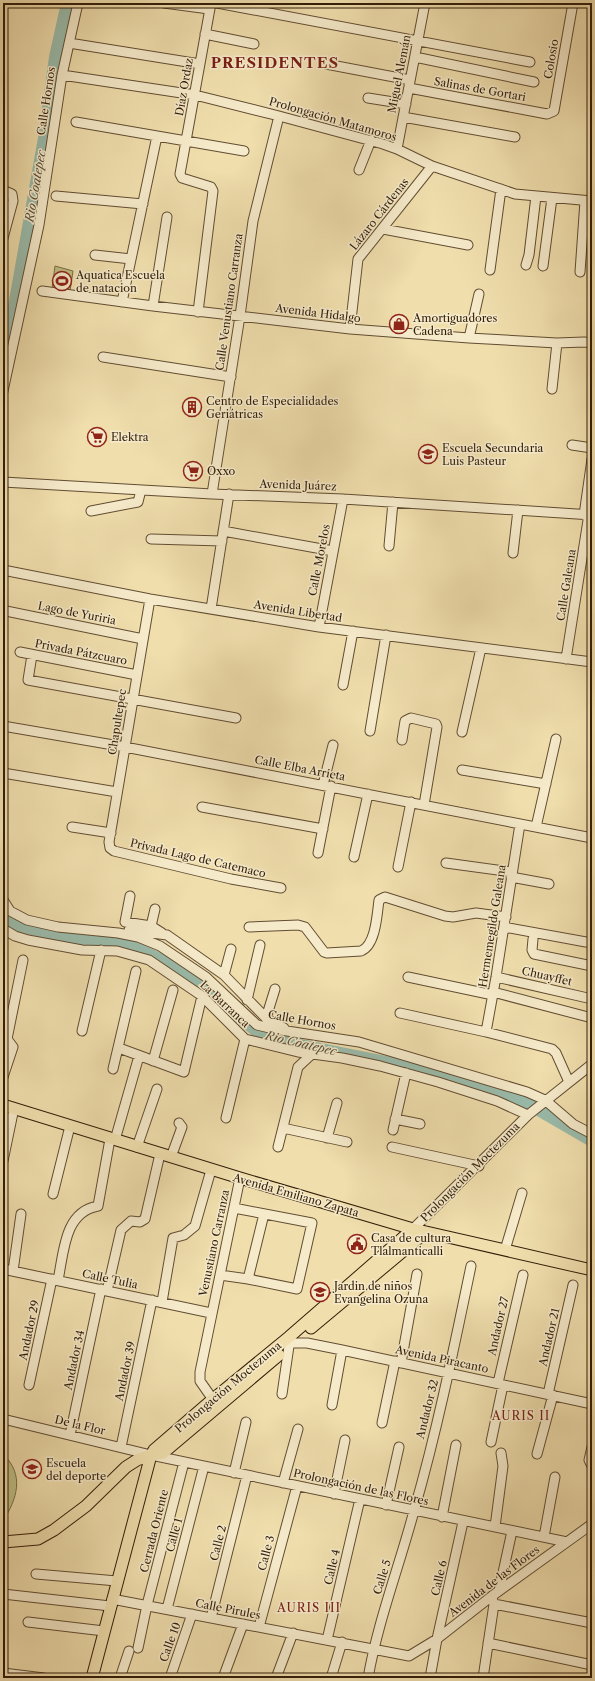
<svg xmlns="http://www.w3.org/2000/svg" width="595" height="1681" font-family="'Libre Caslon Text',serif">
	<rect width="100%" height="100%" fill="#f0dead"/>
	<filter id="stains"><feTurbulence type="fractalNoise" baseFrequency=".005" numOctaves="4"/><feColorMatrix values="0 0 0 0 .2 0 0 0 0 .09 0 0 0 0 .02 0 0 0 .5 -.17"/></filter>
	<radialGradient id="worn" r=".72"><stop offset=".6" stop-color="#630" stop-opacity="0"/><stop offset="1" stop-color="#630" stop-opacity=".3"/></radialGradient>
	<path fill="#c0c085" stroke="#796e47" d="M55 266 73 271 70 291 52 289Z
		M3 1454C25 1475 17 1499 3 1521Z"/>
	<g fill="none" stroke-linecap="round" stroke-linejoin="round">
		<path stroke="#9abcac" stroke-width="12" d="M3 368 44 138 55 57 67 3
			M3 913 7 919 21 927 87 941 130 945 187 972 231 1011 260 1034 295 1044 456 1076 523 1101 592 1141"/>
		<defs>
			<path id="minor" d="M164 3 209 9
				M217 3 530 62
				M205 34 254 44
				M69 43 200 64
				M415 57 534 82
				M326 64 410 80
				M62 75 195 95 279 116 383 144 397 149 432 166 515 194 592 201
				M409 88 547 114 554 111 573 3
				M368 98 406 104
				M403 117 515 137
				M76 122 244 151
				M397 149 425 3
				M359 170 371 140
				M3 190 12 194 13 201 3 238
				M56 196 143 204
				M383 229 468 245
				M95 255 131 259
				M526 265 529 255 536 196
				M543 266 552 198
				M490 270 501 189
				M580 272 585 201
				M42 291 153 306 350 329 469 338 557 343 584 342 592 343
				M122 302 157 136
				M153 306 167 217
				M198 312 213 191 211 187 182 178 180 174 211 3
				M350 329 358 259 432 166
				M469 338 479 294
				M103 357 231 377
				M552 389 557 343
				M3 391 39 225 62 75 78 3
				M572 445 592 448
				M3 482 212 494 343 499 592 515
				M212 494 240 316 253 221 279 116
				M91 511 138 502 141 490
				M584 515 592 459
				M223 531 333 551
				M151 539 222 541
				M389 546 393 502
				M513 553 518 510
				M3 570 150 599 319 627 592 662
				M150 599 109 842 110 848 114 851 231 879 281 888
				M211 609 229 494
				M6 611 143 639
				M319 627 343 499
				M20 652 137 675
				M32 655 28 680 236 718
				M566 659 589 514
				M343 685 353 631
				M3 726 125 747 592 838
				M370 731 386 635
				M462 732 481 648
				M402 740 405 721 411 718 436 724 437 727 424 805
				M462 770 546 784
				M3 773 117 792
				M323 785 333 745
				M202 807 323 829
				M72 827 111 833
				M536 827 556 739
				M318 853 331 786
				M354 857 368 794
				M446 863 512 872
				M398 867 411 802
				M511 877 549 884
				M130 896 125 922 151 926 162 933
				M3 900 10 911 27 920 58 927 118 933 138 937 160 946 206 977 257 1025 274 1029 359 1042 527 1092 545 1100 573 1124 592 1134
				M151 926 155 909
				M249 927 298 925 305 927 324 952 327 953 361 951C376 945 377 914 379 900L385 897 445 916 453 917 476 913 506 917
				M504 927 586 942
				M3 929 15 936 28 940 82 950 117 951 149 960 202 996 245 1039 298 1052 342 1058 380 1066 438 1082 497 1101 528 1115
				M129 930 167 935 224 975 266 1018 284 1028
				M533 939 532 950 534 954 592 966
				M224 975 231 949
				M408 977 493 995
				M496 977 592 999
				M493 992 592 1018
				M247 1000 260 945
				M400 1013 486 1032 552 1049 556 1053 569 1082
				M266 1018 275 989
				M82 1031 101 950
				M486 1032 496 977 520 824
				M119 1048 184 1072 202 996
				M153 1061 173 990
				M113 1069 136 971
				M3 1077 13 1047 7 1039 23 960
				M226 1118 245 1039
				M395 1119 420 1124
				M283 1128 347 1142
				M393 1130 406 1073
				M327 1138 337 1103
				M115 1140 139 1056
				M137 1147 157 1089
				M278 1147 298 1067 312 1054
				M392 1147 479 1166
				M171 1157 182 1127 179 1123
				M3 1161 14 1108
				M53 1194 70 1126
				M413 1229 528 1115 592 1064
				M505 1250 522 1193
				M3 1269 211 1313
				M13 1271 21 1214
				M220 1275 248 1279 297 1289 312 1223 234 1208
				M248 1279 264 1214
				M58 1280C64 1252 64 1212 98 1206L110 1139
				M107 1291 121 1230 131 1221 140 1222 145 1219 160 1154
				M162 1302 173 1238 184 1235 195 1226 211 1170
				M289 1337 293 1343H307L342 1350 592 1404
				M401 1363 417 1274
				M498 1383 523 1275
				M29 1385 52 1279
				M282 1394 289 1346
				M548 1394 573 1285
				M216 1404 200 1381V1372L240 1178
				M332 1405 342 1350
				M3 1419 151 1455 567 1542
				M382 1423 395 1361
				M70 1435 101 1289
				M491 1442 503 1385
				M121 1447 152 1300
				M592 1447 589 1460 592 1466
				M537 1454 553 1395
				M234 1473 246 1422
				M283 1483 298 1429
				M334 1494 345 1440
				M386 1505 399 1447
				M442 1517 456 1445
				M495 1527 503 1466 501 1453
				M544 1537 555 1477
				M36 1574 117 1581
				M499 1591 512 1531
				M3 1594 110 1606
				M112 1599 409 1656 437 1639 492 1596 592 1524
				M494 1604 592 1623
				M167 1609 204 1466
				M211 1618 247 1475
				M28 1622 104 1631
				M259 1627 297 1486
				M327 1640 360 1499
				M488 1643 592 1665
				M138 1648 147 1605 184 1462
				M3 1673 44 1678
				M120 1678 129 1651
				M170 1678 192 1614
				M223 1678 243 1624
				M276 1678 293 1633
				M331 1678 342 1642
				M368 1678C378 1621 399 1567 414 1511 437 1431 454 1348 471 1266
				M430 1678 437 1639 463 1522
				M483 1678 494 1604 492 1598"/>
			<path id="major" d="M3 1105 240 1178 413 1229 592 1270
				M311 1328 426 1232
				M3 1542 38 1539 54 1530 86 1506 126 1467 137 1460 151 1455 163 1453 279 1355
				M92 1678 151 1455 154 1450 212 1400 289 1337 413 1229"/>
		</defs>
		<use href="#minor" stroke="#624d32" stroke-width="11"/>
		<use href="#major" stroke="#321d09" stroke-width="13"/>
		<use href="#minor" stroke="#f5eaca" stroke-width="9"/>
		<use href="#major" stroke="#f0dead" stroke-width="11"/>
	</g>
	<defs>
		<symbol id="stadium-ring" viewBox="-11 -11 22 22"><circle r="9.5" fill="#f5eaca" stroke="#8f2418" stroke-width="1.5"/><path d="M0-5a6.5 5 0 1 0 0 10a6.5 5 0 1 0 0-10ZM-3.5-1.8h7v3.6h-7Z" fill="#8f2418"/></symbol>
		<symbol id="shop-ring" viewBox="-11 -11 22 22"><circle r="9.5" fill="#f5eaca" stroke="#8f2418" stroke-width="1.5"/><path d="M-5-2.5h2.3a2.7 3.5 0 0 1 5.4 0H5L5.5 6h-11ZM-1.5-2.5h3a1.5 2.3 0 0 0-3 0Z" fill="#8f2418"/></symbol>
		<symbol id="building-ring" viewBox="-11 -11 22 22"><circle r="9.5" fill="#f5eaca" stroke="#8f2418" stroke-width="1.5"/><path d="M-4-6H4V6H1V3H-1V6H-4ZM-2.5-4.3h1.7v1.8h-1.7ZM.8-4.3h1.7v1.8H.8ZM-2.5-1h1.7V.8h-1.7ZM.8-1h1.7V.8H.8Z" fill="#8f2418"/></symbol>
		<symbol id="supermarket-ring" viewBox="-11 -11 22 22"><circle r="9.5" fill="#f5eaca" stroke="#8f2418" stroke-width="1.5"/><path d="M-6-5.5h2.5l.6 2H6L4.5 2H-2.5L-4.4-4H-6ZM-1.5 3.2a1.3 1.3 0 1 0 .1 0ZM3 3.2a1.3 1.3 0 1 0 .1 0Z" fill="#8f2418"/></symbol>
		<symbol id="school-ring" viewBox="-11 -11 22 22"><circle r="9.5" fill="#f5eaca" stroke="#8f2418" stroke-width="1.5"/><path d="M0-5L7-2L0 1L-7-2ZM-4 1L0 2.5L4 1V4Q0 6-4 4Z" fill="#8f2418"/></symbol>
		<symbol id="civic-ring" viewBox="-11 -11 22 22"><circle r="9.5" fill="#f5eaca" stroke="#8f2418" stroke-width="1.5"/><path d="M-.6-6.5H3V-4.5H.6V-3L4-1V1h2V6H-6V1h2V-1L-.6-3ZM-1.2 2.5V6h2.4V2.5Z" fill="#8f2418"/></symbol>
	</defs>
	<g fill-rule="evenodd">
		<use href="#stadium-ring" x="51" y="270" width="22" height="22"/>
		<use href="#shop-ring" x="388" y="313" width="22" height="22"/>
		<use href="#building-ring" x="181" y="396" width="22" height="22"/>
		<use href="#supermarket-ring" x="86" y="426" width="22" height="22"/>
		<use href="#school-ring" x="417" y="443" width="22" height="22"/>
		<use href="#supermarket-ring" x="182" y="460" width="22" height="22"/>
		<use href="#civic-ring" x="346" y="1233" width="22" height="22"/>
		<use href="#school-ring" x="309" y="1281" width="22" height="22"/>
		<use href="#school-ring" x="21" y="1458" width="22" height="22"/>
	</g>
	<g text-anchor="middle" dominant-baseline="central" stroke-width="3" stroke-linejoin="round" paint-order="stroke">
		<g font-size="11" fill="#321d09" stroke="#f5eaca">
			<text transform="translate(551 59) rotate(-80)">Colosio</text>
			<text transform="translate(399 74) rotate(-79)">Miguel Alemán</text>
			<text transform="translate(184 87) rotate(-80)">Díaz Ordaz</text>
			<text transform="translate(480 89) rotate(10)">Salinas de Gortari</text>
			<text transform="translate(46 101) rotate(-81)">Calle Hornos</text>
			<text transform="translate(333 119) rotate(16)">Prolongación Matamoros</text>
			<text transform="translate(379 214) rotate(-52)">Lázaro Cárdenas</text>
			<text transform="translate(229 302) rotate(-82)">Calle Venustiano Carranza</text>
			<text transform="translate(318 313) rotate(7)">Avenida Hidalgo</text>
			<text transform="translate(298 485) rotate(2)">Avenida Juárez</text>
			<text transform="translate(319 560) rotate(-79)">Calle Morelos</text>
			<text transform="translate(566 585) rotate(-81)">Calle Galeana</text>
			<text transform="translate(298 611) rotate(9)">Avenida Libertad</text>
			<text transform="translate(77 613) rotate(11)">Lago de Yuriria</text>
			<text transform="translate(81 652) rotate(11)">Privada Pátzcuaro</text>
			<text transform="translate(117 722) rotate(-81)">Chapultepec</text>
			<text transform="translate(300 768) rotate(11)">Calle Elba Arrieta</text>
			<text transform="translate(198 858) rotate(13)">Privada Lago de Catemaco</text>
			<text transform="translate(492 926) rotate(-81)">Hermemegildo Galeana</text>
			<text transform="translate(547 976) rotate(13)">Chuayffet</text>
			<text transform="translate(225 1004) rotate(43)">La Barranca</text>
			<text transform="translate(302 1020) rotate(10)">Calle Hornos</text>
			<text transform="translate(470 1172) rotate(-45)">Prolongación Moctezuma</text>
			<text transform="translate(296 1195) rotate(16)">Avenida Emiliano Zapata</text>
			<text transform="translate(214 1243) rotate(-78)">Venustiano Carranza</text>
			<text transform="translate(110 1279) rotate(12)">Calle Tulia</text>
			<text transform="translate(498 1326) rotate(-77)">Andador 27</text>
			<text transform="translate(29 1330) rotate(-78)">Andador 29</text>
			<text transform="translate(549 1337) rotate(-77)">Andador 21</text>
			<text transform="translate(442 1359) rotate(12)">Avenida Piracanto</text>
			<text transform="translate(74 1360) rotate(-78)">Andador 34</text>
			<text transform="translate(125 1371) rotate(-78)">Andador 39</text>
			<text transform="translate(228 1387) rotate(-40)">Prolongación Moctezuma</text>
			<text transform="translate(427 1409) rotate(-76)">Andador 32</text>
			<text transform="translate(80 1425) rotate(13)">De la Flor</text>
			<text transform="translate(361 1487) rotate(12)">Prolongación de las Flores</text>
			<text transform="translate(154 1531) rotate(-76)">Cerrada Oriente</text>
			<text transform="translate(174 1535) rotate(-75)">Calle 1</text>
			<text transform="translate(218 1543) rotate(-76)">Calle 2</text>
			<text transform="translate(266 1553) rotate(-75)">Calle 3</text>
			<text transform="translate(332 1567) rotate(-77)">Calle 4</text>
			<text transform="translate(382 1577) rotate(-73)">Calle 5</text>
			<text transform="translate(439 1578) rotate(-77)">Calle 6</text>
			<text transform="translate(494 1581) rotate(-37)">Avenida de las Flores</text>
			<text transform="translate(228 1609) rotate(11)">Calle Pirules</text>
			<text transform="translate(170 1642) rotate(-70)">Calle 10</text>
		</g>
		<g font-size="11" fill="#321d09" stroke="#f5eaca" text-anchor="start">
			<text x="76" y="275">Aquatica Escuela<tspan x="76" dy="13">de natacion</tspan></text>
			<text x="413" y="318">Amortiguadores<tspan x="413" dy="13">Cadena</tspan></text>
			<text x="206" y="401">Centro de Especialidades<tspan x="206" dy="13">Geriátricas</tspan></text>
			<text x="111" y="437">Elektra</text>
			<text x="442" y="448">Escuela Secundaria<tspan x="442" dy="13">Luis Pasteur</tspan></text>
			<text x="207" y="471">Oxxo</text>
			<text x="371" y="1238">Casa de cultura<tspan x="371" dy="13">Tlalmanticalli</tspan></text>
			<text x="334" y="1286">Jardin de niños<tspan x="334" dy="13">Evangelina Ozuna</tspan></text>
			<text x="46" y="1463">Escuela<tspan x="46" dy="13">del deporte</tspan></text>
		</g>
		<g font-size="12" font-style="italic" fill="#514d3a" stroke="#f5eaca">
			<text transform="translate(35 186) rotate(-80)">Rio Coatepec</text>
			<text transform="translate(301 1043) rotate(13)">Rio Coatepec</text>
		</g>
		<g font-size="12" letter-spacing="1" fill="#7a1f14" stroke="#f5eaca">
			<text x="521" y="1415">AURIS II</text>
			<text x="309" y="1607">AURIS III</text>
		</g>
		<g font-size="15" font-weight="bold" letter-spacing="1" fill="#7a1f14" stroke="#f5eaca">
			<text x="275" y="62">PRESIDENTES</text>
		</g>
	</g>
	<rect width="595" height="1681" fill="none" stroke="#f0dead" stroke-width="16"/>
	<rect x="4" y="4" width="587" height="1673" fill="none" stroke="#321d09" stroke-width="2"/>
	<rect x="8" y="8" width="579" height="1665" fill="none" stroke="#321d09"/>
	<rect width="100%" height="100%" filter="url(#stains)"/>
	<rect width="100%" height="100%" fill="url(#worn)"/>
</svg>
